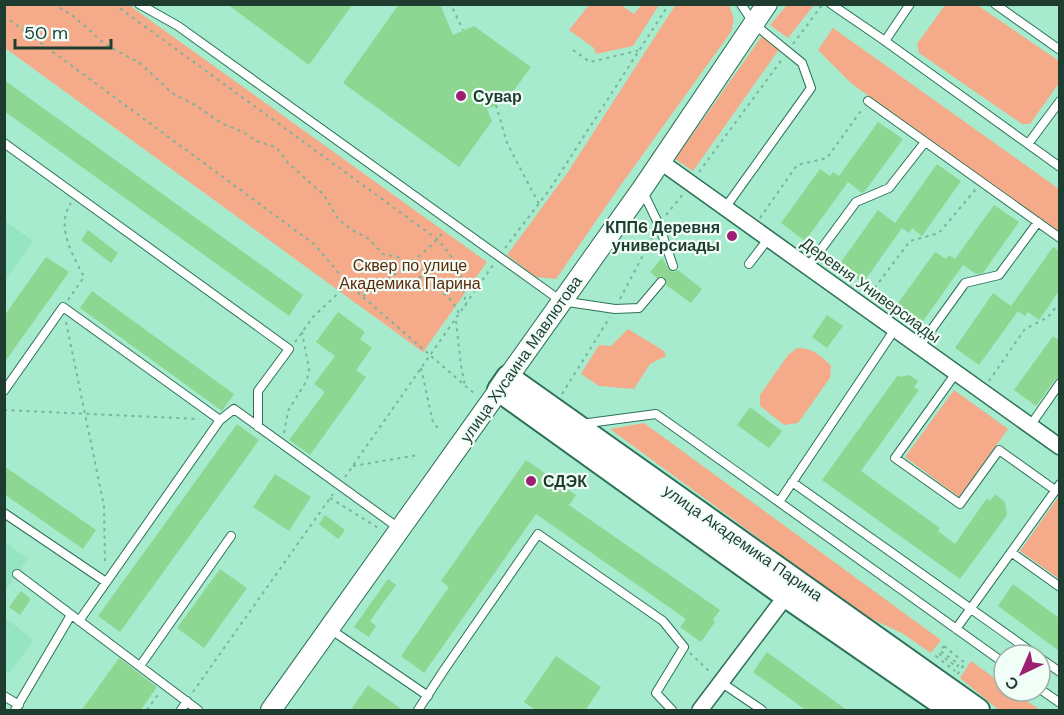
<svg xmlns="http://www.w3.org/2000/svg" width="1064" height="715" font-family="'DM Sans',sans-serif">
	<rect width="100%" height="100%" fill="#a6ebcd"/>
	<path fill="#95e4c2" d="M5 221 33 241 5 281Z
		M5 542 28 559 5 591Z
		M5 618 34 640 9 673 5 669Z"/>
	<path fill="#f5ab89" d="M676 4 729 5 734 19 731 32 620 186 556 279 536 277 507 255 568 172Z
		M4 5H129L487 262 423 352 5 48Z
		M589 5H621L634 14 641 5H659L633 46 596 54 594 48 569 30Z
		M787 5H814L788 38 770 25Z
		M945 5H977L1059 61V83L1030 124H1022L919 53 917 44Z
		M833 28 1059 189V233L852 84 818 50Z
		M762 36 780 48 693 171 675 159Z
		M628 329 664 351 666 356 650 364 634 389 599 386 581 374 599 345 611 346Z
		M797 348C813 348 820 355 831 366L830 378 798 423 784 425 760 406V395L788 355Z
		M954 390 1008 429 959 497 905 457Z
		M644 423 941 640 931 653 902 633 865 616 610 429Z
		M1059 496V579L1020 551Z
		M971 661 1004 685V691H1012L1040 710H999L960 678Z"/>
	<path fill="#8ed792" d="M227 4H353L309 65Z
		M399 4H440L453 35 474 26 531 67 506 101 487 109 492 121 459 167 343 83Z
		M4 80 303 295 289 316 4 111Z
		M878 122 903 139 865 191 862 193 848 182 805 241 781 223 820 169 830 176 833 172 839 176Z
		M937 164 961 181 922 236 912 228 909 233 902 228 863 283 839 265 878 210 895 223Z
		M994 205 1019 222 983 273 976 274 963 265 921 324 896 306 935 252 946 259 949 255 955 259Z
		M88 230 118 253 111 263 81 240Z
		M1053 247 1059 251V291L1039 320 1028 312 1025 316 1011 306Z
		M46 257 69 272 4 363V316Z
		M662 258 670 271 674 272 678 270 702 289 691 303 666 285 664 277 657 278 650 272Z
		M92 291 234 394 222 411 80 308Z
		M993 293 1018 311 979 365 955 348Z
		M338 312 365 332 360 339 372 348 356 370 366 377 310 455 289 440 325 392 314 384 335 356 316 342Z
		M827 315 843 326 827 348 812 337Z
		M1053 336 1059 340V377L1055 380 1036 406 1014 390Z
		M898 375 900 377 910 375 918 381 914 387 919 390 861 471 940 528 938 531 955 544 987 498 990 501 995 494 1005 502 1007 515 960 579 822 480Z
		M750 407 782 431 769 448 737 425Z
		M237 424 259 440 120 632 98 616Z
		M526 460 576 495 569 505 720 610 713 620 715 622 701 642 680 627 686 619 536 514 424 673 401 656 449 587 441 581Z
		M4 466 96 530 83 549 4 494Z
		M275 474 311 497 289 531 253 507Z
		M325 515 345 530 338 539 319 524Z
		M220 569 247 588 204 648 177 628Z
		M388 579 396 585 370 621 376 626 369 637 354 627Z
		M1013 584 1059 618V651L998 606Z
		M21 591 31 599 20 615 9 607Z
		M767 652 848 711H807L753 672Z
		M556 656 601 687 585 711H537L524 702Z
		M119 658 157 687 140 711H81Z
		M368 685 404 711H350Z"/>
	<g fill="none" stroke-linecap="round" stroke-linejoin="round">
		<defs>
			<path id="service" d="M139 4 178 26 561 301 615 309 639 308 661 282
				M831 4 885 41
				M910 4 885 41 1060 167
				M995 4 1060 50
				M868 101 1060 238
				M4 143 289 349 258 391V427
				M1028 144 1060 101
				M643 192 659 225 673 266
				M725 208 811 88 802 63 754 24 741 4
				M749 264 768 239
				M808 267 856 202 889 188 925 142
				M919 347 965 283 999 275 1038 222
				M956 373 895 458 960 504 999 450 1055 490
				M4 391 63 307 220 420
				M581 424 656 414 1004 663
				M1030 426 1060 383
				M792 482 1036 655
				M779 502 895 329
				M4 513 106 582
				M1011 552 1060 587
				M17 574 198 710
				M79 621 220 420 234 409 400 529
				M330 629 428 696
				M956 629 1060 484
				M1040 658 1060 672
				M140 666 231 536
				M722 683 762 710
				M1040 689 1060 703
				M4 696 19 705
				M15 710 71 615
				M181 710 187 701
				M418 710 444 670 538 534 663 621 684 647 656 693 672 710"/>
			<path id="minor" d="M661 162 1060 447
				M700 710 786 596"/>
			<path id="tertiary" d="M508 377 642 189 767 4
				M271 710 499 390"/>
			<path id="secondary" d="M951 710 786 596 499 390 508 377 978 710"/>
		</defs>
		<use href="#service" stroke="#2d7258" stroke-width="10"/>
		<use href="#minor" stroke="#2d7258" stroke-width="18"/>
		<use href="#tertiary" stroke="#2d7258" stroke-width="22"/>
		<use href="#secondary" stroke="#2d7258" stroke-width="26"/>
		<path stroke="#7bb39b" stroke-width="2" stroke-dasharray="3 4.5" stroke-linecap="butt" d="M53 4 72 15 106 45 140 63 172 93 197 106 221 123 245 133 256 141 276 147 289 164 324 195 338 219 352 230 369 239 383 254 398 257 408 264 421 278 439 289 452 301 460 315
			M114 4 437 239C460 265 461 272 466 306
			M447 4 453 9 463 30
			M4 16 314 244 348 284 476 395
			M793 44 822 5
			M573 50 590 62 640 50
			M496 105 507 143 539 204
			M699 172 783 58
			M666 215 683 194
			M760 218 797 165 827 158 863 108
			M505 248 550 189 669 4
			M870 294 910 241 939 233 976 189
			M363 296C391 276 423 258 444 231
			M620 299 652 238
			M68 300 84 277C73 255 55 227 71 203
			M456 321 461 366 465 386
			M66 322 104 506 105 565
			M295 342 313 317 348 284
			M421 368 433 423 438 428
			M989 381 1025 329 1048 317 1060 302
			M562 394 610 317
			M4 410 199 419
			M284 433 288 411 307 380 309 369 302 332
			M353 466 418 455
			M345 477 493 265
			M330 498 380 529
			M944 646 940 651 959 664 957 667 938 653 936 656 955 671
			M944 646 965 663 957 675
			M690 653 710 672
			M193 692 333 494
			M147 710 159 693"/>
		<use href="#service" stroke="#fff" stroke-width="8"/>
		<use href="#minor" stroke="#fff" stroke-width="15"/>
		<use href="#tertiary" stroke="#fff" stroke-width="20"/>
		<use href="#secondary" stroke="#fff" stroke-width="22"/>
	</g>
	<g fill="#9d1f73" stroke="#f1fef8" stroke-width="2">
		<circle cx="461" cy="96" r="6"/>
		<circle cx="732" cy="236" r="6"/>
		<circle cx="531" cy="481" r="6"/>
	</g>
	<g text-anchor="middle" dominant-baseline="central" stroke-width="4.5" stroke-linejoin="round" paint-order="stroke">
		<g font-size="16" font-weight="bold" fill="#1f3c30" stroke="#f1fef8" text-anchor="start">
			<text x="473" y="96">Сувар</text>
			<text x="720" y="227" text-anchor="end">КПП6 Деревня<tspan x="720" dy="18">универсиады</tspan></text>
			<text x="543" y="481">СДЭК</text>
		</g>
		<g font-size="16" fill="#60290a" stroke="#f1fef8">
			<text x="410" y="265">Сквер по улице<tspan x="410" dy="18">Академика Парина</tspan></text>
		</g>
		<g font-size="16" fill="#1f3c30" stroke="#f1fef8">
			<text transform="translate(871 290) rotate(36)">Деревня Универсиады</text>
			<text transform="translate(521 359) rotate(-55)">улица Хусаина Мавлютова</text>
			<text transform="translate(743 543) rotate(35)">улица Академика Парина</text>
		</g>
	</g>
	<rect width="1064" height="715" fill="none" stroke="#1f3c30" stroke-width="12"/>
	<g transform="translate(1022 673) rotate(224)"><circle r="28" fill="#f1fef8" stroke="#9db0a8" stroke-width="1.5"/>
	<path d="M0-4.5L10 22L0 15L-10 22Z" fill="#9d1f73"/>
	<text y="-9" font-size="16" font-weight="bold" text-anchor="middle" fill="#1f3c30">С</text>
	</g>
	<path d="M15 39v9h96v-9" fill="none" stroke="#1f3c30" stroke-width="3"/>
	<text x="24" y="39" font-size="18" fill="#1f3c30" stroke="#f1fef8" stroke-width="4.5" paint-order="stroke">50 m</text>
</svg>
